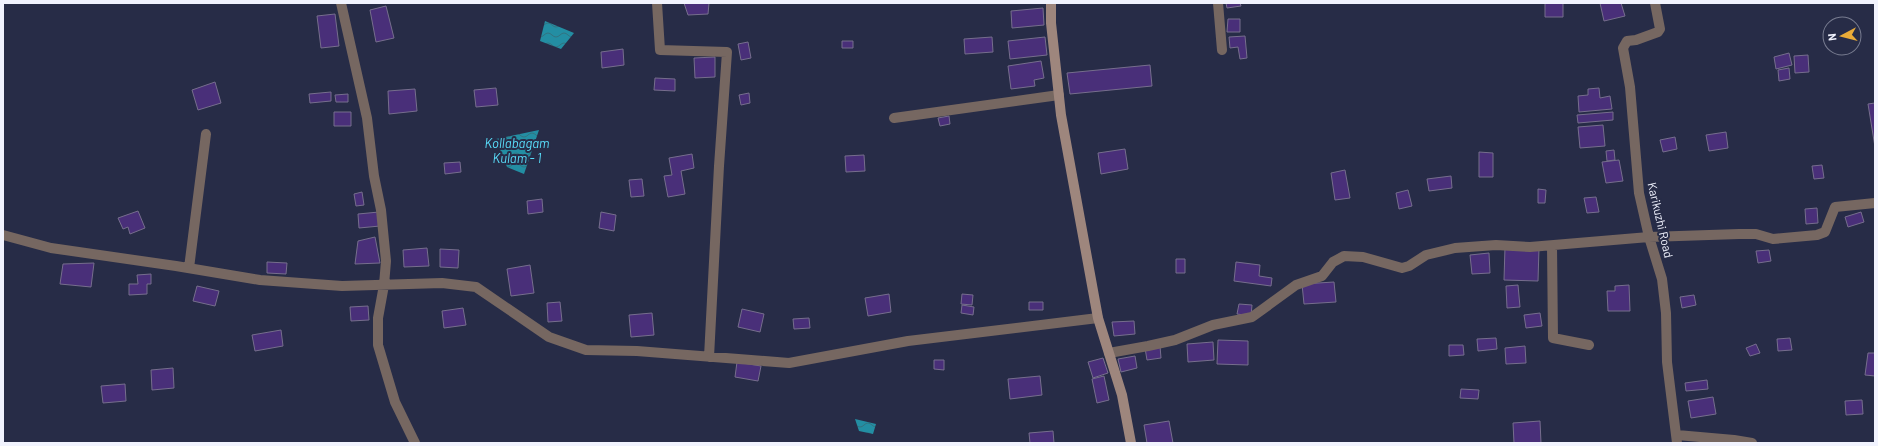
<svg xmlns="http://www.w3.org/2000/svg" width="1878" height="446" font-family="Barlow,sans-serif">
	<defs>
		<pattern id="water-waves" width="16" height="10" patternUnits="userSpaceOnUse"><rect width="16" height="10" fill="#238ea3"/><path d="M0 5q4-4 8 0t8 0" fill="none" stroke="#327280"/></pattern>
	</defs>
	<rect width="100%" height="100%" fill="#272c47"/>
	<path fill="url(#water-waves)" d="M545 21 574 33 561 49 540 41Z
		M539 130 524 174 507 167 496 139Z
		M855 419 876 424 873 434 859 431Z"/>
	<path fill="#492f79" stroke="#766e8d" d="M684 3H709L708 14 688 15Z
		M1226 3H1240L1241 6 1227 8Z
		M1545 3H1563V17H1545Z
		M1600 3H1621L1625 16 1604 21Z
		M386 6 394 38 376 42 370 10Z
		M1043 8 1044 25 1012 28 1011 11Z
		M335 14 339 46 321 48 317 16Z
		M1228 19H1240V32H1227Z
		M1245 36 1247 58 1240 59 1238 47 1230 48 1229 37Z
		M992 37 993 52 965 54 964 39Z
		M1045 37 1047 55 1010 59 1008 41Z
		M842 41H853V48H842Z
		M748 42 751 58 741 60 738 44Z
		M623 49 624 65 602 68 601 52Z
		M1789 53 1792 65 1776 69 1774 57Z
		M1808 55 1809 72 1795 73 1794 56Z
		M715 57V77L695 78 694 58Z
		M1041 61 1044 78 1034 80 1035 86 1011 89 1008 66Z
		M1150 65 1152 86 1070 94 1067 73Z
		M1789 68 1790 79 1779 81 1778 70Z
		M655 78 675 79V91L654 90Z
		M215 82 221 103 198 110 192 90Z
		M496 88 498 105 476 107 474 90Z
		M1599 88 1600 98 1610 96 1612 109 1579 112 1578 96 1588 95V89Z
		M415 89 417 111 389 114 388 91Z
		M331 92V101L310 103 309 94Z
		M749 93 750 103 741 105 739 95Z
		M348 94V102H336L335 95Z
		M1875 103V147L1868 104Z
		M334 112H351V126H334Z
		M1613 112V120L1578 123 1577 115Z
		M949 116 950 124 940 126 938 118Z
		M1603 125 1605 146 1580 148 1578 127Z
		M1726 132 1728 148 1709 151 1706 135Z
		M1675 137 1677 149 1663 152 1660 140Z
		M1125 149 1128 169 1101 174 1098 153Z
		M1614 150 1615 160 1607 161 1606 151Z
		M1479 152 1493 153V177H1479Z
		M692 154 694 168 681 171 685 194 668 197 664 176 672 175 669 158Z
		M864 155 865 171 846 172 845 156Z
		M1619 160 1623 181 1606 183 1602 162Z
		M460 162 461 172 445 174 444 163Z
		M1822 165 1824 178 1814 179 1812 166Z
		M1345 170 1350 198 1335 200 1331 173Z
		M1451 176 1452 188 1429 191 1427 179Z
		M642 179 644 196 631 197 629 180Z
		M1538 189 1546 190 1545 203H1538Z
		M1408 190 1412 206 1399 209 1396 193Z
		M362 192 364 205 356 206 354 194Z
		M1596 197 1599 212 1587 213 1584 198Z
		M542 199 543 212 528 214 527 201Z
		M1817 208 1818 223 1806 224 1805 209Z
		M138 211 145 228 130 234 128 227 123 229 118 218Z
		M379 212 380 226 359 228 358 214Z
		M601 212 616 215 614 231 599 228Z
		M1861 212 1864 222 1848 227 1845 217Z
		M375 237 380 263 355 264 358 241Z
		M1505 247 1539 248 1538 281 1504 280Z
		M427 248 429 266 404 267 403 250Z
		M440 249 459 250 458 268 440 267Z
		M1769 250 1771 261 1758 263 1756 251Z
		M1489 253 1490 273 1472 274 1470 255Z
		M1176 259H1185V273H1176Z
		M267 262 287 263 286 274 267 273Z
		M1236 262 1260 265 1259 276 1272 278 1271 286 1234 281Z
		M94 263 91 287 60 284 63 264Z
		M530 265 534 293 511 296 507 269Z
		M151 274V284H147V294L129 295V284H138L137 275Z
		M1334 282 1336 302 1304 304 1302 284Z
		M1518 285 1520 307 1507 308 1506 286Z
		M1629 285 1630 311H1608L1607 291H1615V286Z
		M197 286 219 291 215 306 193 301Z
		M889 294 891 312 868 316 865 298Z
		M962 294 973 295 972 305 961 304Z
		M1694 295 1696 305 1682 308 1680 297Z
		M560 302 562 321 548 322 547 303Z
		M1029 302H1043V310H1029Z
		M1239 304 1252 305 1251 316 1237 314Z
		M962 305 974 307 973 315 961 313Z
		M368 306 369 320 351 321 350 307Z
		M463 308 466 325 444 328 442 311Z
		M742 309 764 314 760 332 738 327Z
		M652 313 654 335 631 337 629 315Z
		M1540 313 1542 326 1526 328 1524 315Z
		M809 318 810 328 794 329 793 319Z
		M1134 321 1135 334 1114 336 1112 322Z
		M281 330 283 346 255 351 252 335Z
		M1496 338 1497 349 1478 351 1477 339Z
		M1790 338 1792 350 1778 351 1777 339Z
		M1218 340 1248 341V365L1217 364Z
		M1213 342 1214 360 1188 362 1187 344Z
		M1756 344 1760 353 1750 356 1746 348Z
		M1449 345H1463L1464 355 1449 356Z
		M1160 346 1161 358 1147 360 1145 348Z
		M1525 346 1526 363 1506 364 1505 348Z
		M1868 353H1875V376L1865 375Z
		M1135 356 1137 368 1121 372 1118 359Z
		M1103 358 1108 373 1093 378 1088 362Z
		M934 360H944V370L934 369Z
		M737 362 761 366 758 381 735 377Z
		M173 368 174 388 152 390 151 370Z
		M1040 376 1042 395 1010 399 1008 379Z
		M1104 376 1109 400 1097 403 1092 379Z
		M1707 380 1708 389 1686 391 1685 383Z
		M125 384 126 401 103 403 101 386Z
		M1461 389 1479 390 1478 399 1460 398Z
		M1713 397 1716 414 1691 418 1688 401Z
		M1862 400 1863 414 1846 415 1845 401Z
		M1169 421 1173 443H1147L1144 425Z
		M1540 421 1541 443H1514L1513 423Z
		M1053 431 1054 443H1030L1029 433Z"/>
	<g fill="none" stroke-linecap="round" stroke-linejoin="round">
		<path stroke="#766761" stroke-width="10" d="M341 3 367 118 374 176 381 210 386 261 384 285 378 318V345L395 402 415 443
			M657 3 660 50 727 52 719 166 709 357
			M1218 3 1222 50
			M1655 3 1660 29 1658 32 1636 40 1627 41 1623 48 1630 87 1639 193 1649 237 1662 279 1666 313 1667 362 1677 443
			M894 118 1059 95
			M3 235 51 248 176 266 260 280 342 286 442 283 476 287 549 337 586 350 637 351 789 363 908 341 1098 318
			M1552 246 1553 338 1589 345
			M189 268 206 134
			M1109 353 1148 346 1175 340 1213 325 1252 317 1296 285 1322 276 1333 262 1344 256 1363 257 1402 268 1409 266 1426 255 1455 248 1496 245 1530 247 1649 237 1739 234H1756L1773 239 1817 235 1825 232 1835 207 1875 203
			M1677 435 1734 440 1752 443"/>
		<path stroke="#9e867d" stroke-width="10" d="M1051 3V23L1061 115 1098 318 1122 395 1131 443"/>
	</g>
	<g text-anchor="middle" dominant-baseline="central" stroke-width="4" stroke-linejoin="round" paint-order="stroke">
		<g font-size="12" fill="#f1f3fe" stroke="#272c47">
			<text transform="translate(1661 220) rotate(77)">Karikuzhi Road</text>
		</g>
		<g font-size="13" font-style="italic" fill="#59ddfa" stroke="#272c47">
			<text x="517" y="143">Kollabagam<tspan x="517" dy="15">Kulam - 1</tspan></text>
		</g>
	</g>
	<rect width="1878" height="446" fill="none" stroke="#f1f3fe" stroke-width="8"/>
	<g transform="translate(1842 36) rotate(263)"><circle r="19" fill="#272c47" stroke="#787c90"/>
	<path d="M0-3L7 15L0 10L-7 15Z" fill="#e9ab38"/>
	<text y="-6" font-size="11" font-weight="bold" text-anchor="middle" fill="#f1f3fe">N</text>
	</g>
</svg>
